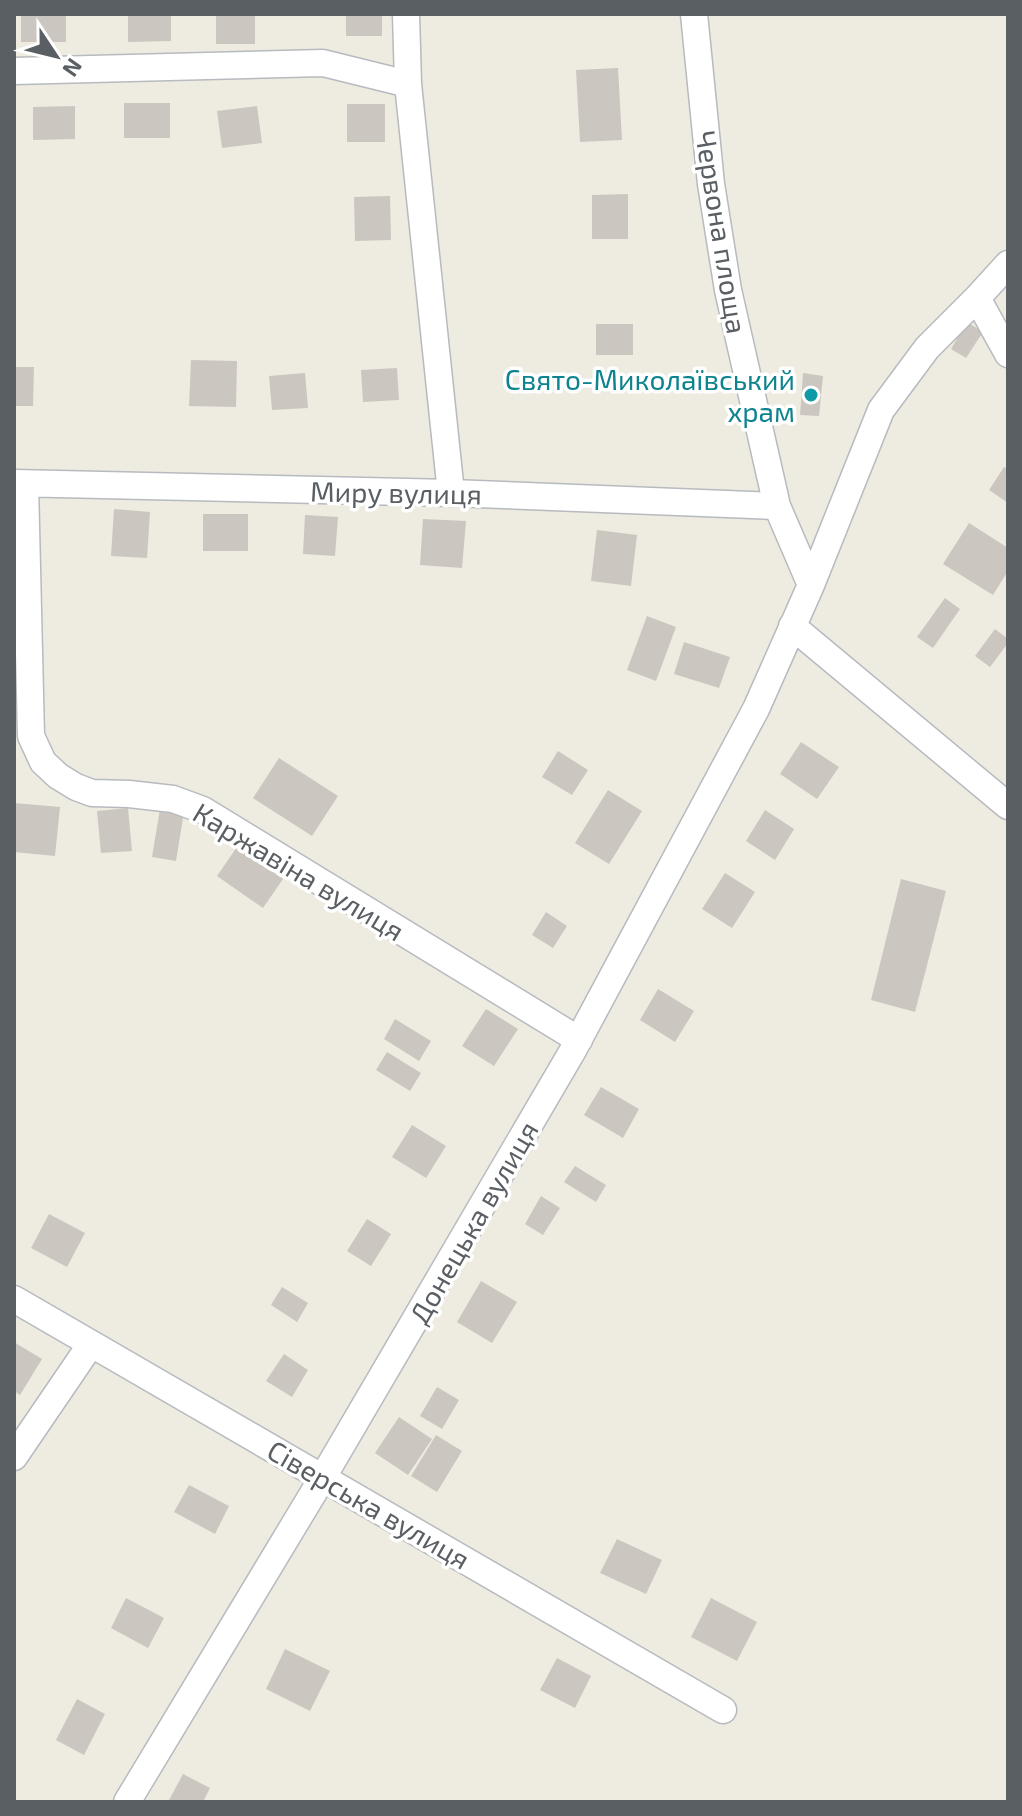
<svg xmlns="http://www.w3.org/2000/svg" width="1022" height="1816" font-family="'Exo 2',sans-serif">
	<rect width="100%" height="100%" fill="#eeebe1"/>
	<path fill="#cbc7c0" d="M21 14H66V42H21Z
		M128 14H171V41L128 42Z
		M216 14H255V44H216Z
		M346 14H382V36H346Z
		M618 68 622 140 580 142 576 70Z
		M124 103H170V138H124Z
		M347 104H385V142H347Z
		M75 106V139L33 140V107Z
		M257 106 262 143 222 148 217 111Z
		M628 194V239H592V195Z
		M390 196 391 240 355 241 354 197Z
		M967 322 983 332 966 358 951 349Z
		M596 324H633V355H596Z
		M191 360 237 361 236 407 189 406Z
		M14 367H34L33 406H14Z
		M397 368 399 400 363 402 361 370Z
		M305 373 308 408 272 410 269 376Z
		M803 373 823 376 819 416 800 415Z
		M1004 467 1008 469V503L989 490Z
		M114 509 150 512 147 558 111 556Z
		M203 514H248V551H203Z
		M305 515 338 517 335 556 303 554Z
		M423 519 466 521 462 568 420 565Z
		M969 523 1008 548V571L993 595 943 564Z
		M597 530 637 535 631 586 591 581Z
		M945 598 960 609 933 648 917 637Z
		M647 616 676 627 656 681 627 670Z
		M995 629 1008 639V643L990 667 975 656Z
		M684 642 730 657 719 688 674 674Z
		M801 742 839 767 817 799 780 774Z
		M558 751 588 770 572 795 542 777Z
		M279 758 338 796 312 836 253 798Z
		M608 790 642 811 609 864 575 843Z
		M14 803 60 807 55 856 14 852Z
		M128 808 132 851 101 853 97 811Z
		M160 809 184 812 176 861 152 857Z
		M765 810 794 829 775 860 746 841Z
		M237 847 283 879 263 908 217 876Z
		M725 873 755 892 732 928 702 909Z
		M901 879 946 891 915 1012 871 1000Z
		M546 912 567 926 553 948 532 935Z
		M658 989 694 1011 675 1042 640 1020Z
		M486 1009 518 1029 494 1066 462 1046Z
		M395 1019 431 1041 419 1061 384 1039Z
		M387 1052 421 1073 410 1091 376 1070Z
		M601 1087 639 1109 623 1138 584 1115Z
		M412 1125 446 1146 426 1178 392 1157Z
		M575 1166 606 1185 596 1202 564 1182Z
		M541 1196 560 1208 543 1235 525 1224Z
		M49 1214 85 1233 67 1267 31 1248Z
		M367 1219 391 1234 371 1266 347 1251Z
		M481 1281 517 1302 492 1343 457 1322Z
		M282 1287 308 1303 297 1322 271 1305Z
		M14 1342 42 1359 20 1395 14 1391Z
		M284 1354 308 1370 292 1397 266 1381Z
		M437 1387 459 1400 442 1429 420 1416Z
		M399 1417 432 1439 408 1475 375 1453Z
		M436 1435 462 1451 437 1492 411 1476Z
		M189 1485 229 1506 215 1534 174 1512Z
		M617 1539 662 1560 646 1594 600 1573Z
		M126 1598 164 1618 148 1648 111 1628Z
		M711 1598 757 1622 737 1661 691 1637Z
		M285 1649 330 1671 310 1711 266 1689Z
		M557 1658 591 1676 575 1708 540 1690Z
		M77 1699 105 1714 84 1755 56 1740Z
		M183 1774 210 1788 203 1802H168Z"/>
	<g fill="none" stroke-linecap="round" stroke-linejoin="round">
		<defs>
			<path id="minor" d="M406 14 408 84 451 493
				M694 14 711 184 728 290 777 506 811 585
				M14 71 323 63 408 84
				M977 298 1008 354
				M14 483 451 493 777 506
				M25 484 31 736 43 762 58 776 76 787 92 793 129 794 173 799 203 810 579 1040
				M792 626 1008 806
				M14 1299 723 1710
				M14 1457 91 1344
				M127 1802 323 1477 572 1052 756 709 811 585 881 410 927 348 977 298 1008 264"/>
		</defs>
		<use href="#minor" stroke="#b7babf" stroke-width="29"/>
		<use href="#minor" stroke="#fff" stroke-width="26"/>
	</g>
	<circle fill="#0f9aa8" stroke="#fff" stroke-width="3" cx="811" cy="395" r="8"/>
	<g text-anchor="middle" dominant-baseline="central" stroke-width="7" stroke-linejoin="round" paint-order="stroke">
		<g font-size="28" fill="#5a5f64" stroke="#fff">
			<text transform="translate(722 232) rotate(81)">Червона площа</text>
			<text transform="translate(396 492) rotate(1)">Миру вулиця</text>
			<text transform="translate(299 871) rotate(31)">Каржавіна вулиця</text>
			<text transform="translate(473 1222) rotate(-60)">Донецька вулиця</text>
			<text transform="translate(369 1504) rotate(30)">Сіверська вулиця</text>
		</g>
		<g font-size="28" fill="#0d838f" stroke="#fff" text-anchor="end">
			<text x="795" y="379">Свято-Миколаївський<tspan x="795" dy="32">храм</tspan></text>
		</g>
	</g>
	<rect width="1022" height="1816" fill="none" stroke="#5a5f64" stroke-width="32"/>
	<g transform="translate(56 56) rotate(125)" stroke="#ffffff" stroke-width="6" paint-order="stroke">
	<path d="M0-6L14 30L0 20L-14 30Z" fill="#5a5f64"/>
	<text y="-12" font-size="22" font-weight="bold" text-anchor="middle" fill="#5a5f64">N</text>
	</g>
</svg>
